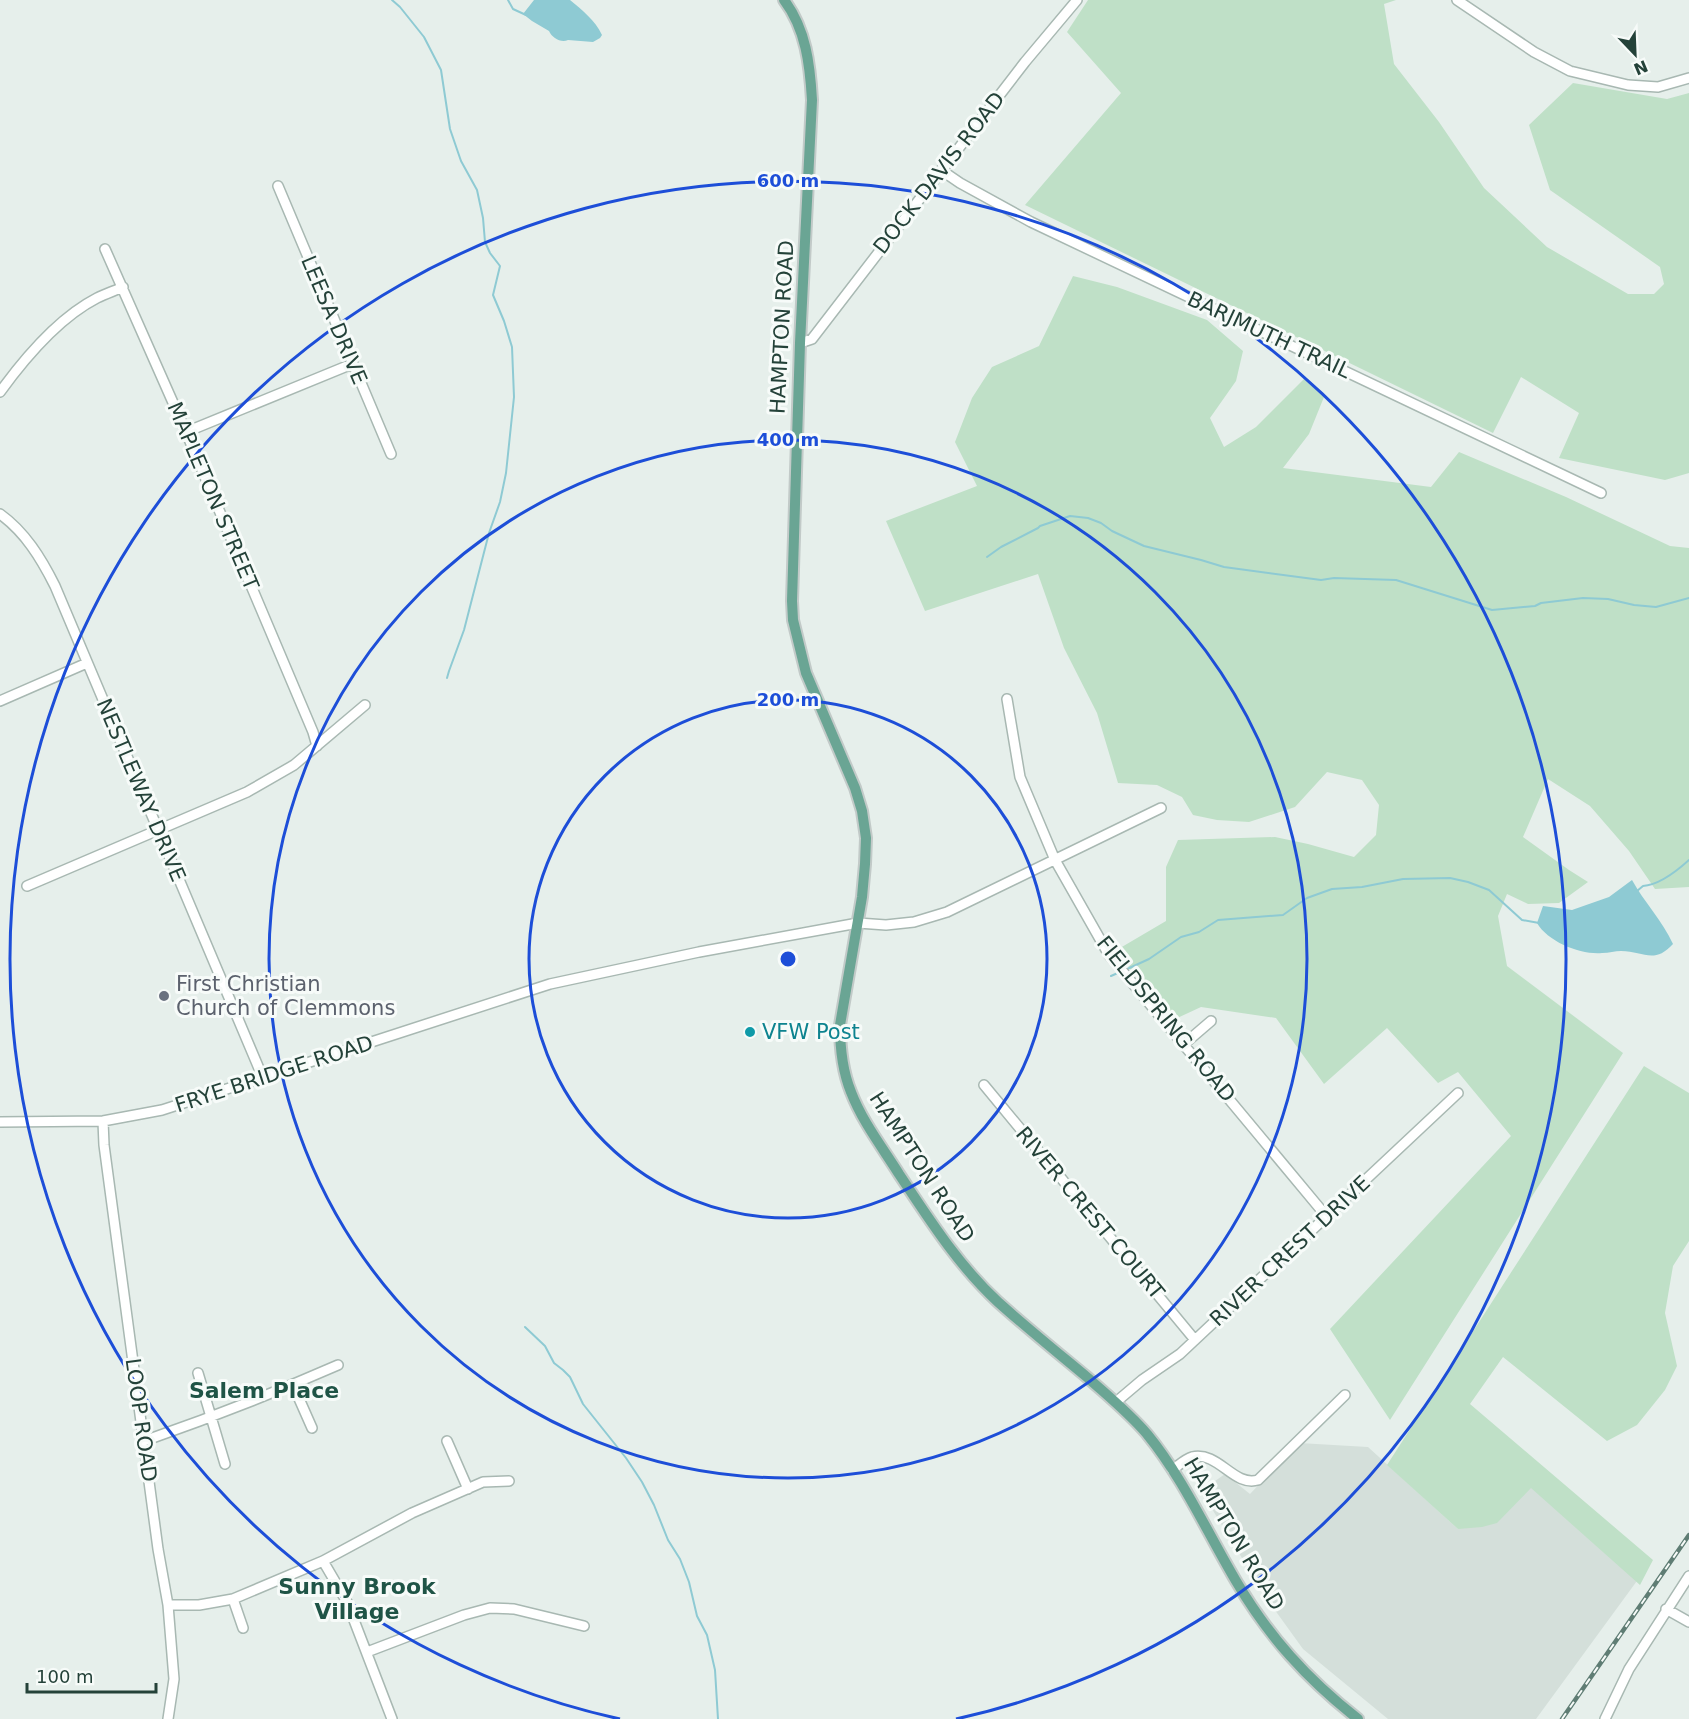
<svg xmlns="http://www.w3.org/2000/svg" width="1689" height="1719" font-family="'DejaVu Sans',sans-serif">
	<rect width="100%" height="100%" fill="#e6efeb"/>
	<path fill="#d4dfda" d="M1299 1443 1368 1447 1458 1529 1537 1481 1642 1574 1536 1719H1388L1303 1649 1267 1599 1201 1491 1225 1474 1250 1494Z"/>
	<path fill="#bfe0c7" d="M1088 0H1396L1384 4 1394 64 1439 122 1484 188 1547 247 1628 294H1654L1664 284 1660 267 1550 190 1529 125 1573 83 1667 99 1689 93V473L1665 480 1559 458 1579 413 1521 377 1493 433 1025 205 1121 93 1067 32Z
		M1073 276 1117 287 1207 320 1243 351 1236 381 1210 418 1224 447 1256 427 1304 379 1324 397 1309 434 1283 468 1431 487 1459 452 1566 497 1670 546 1689 548V887L1655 889 1629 851 1590 806 1548 779 1523 837 1569 870 1588 882 1559 903 1528 904 1507 894 1498 916 1507 966 1623 1053 1390 1420 1330 1329 1511 1136 1458 1072 1438 1083 1387 1028 1324 1084 1276 1018 1201 1007 1173 1020 1115 951 1166 921V867L1178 840 1275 837 1308 844 1354 857 1376 835 1379 805 1362 780 1327 772 1295 807 1249 822 1217 820 1193 815 1182 797 1157 785 1118 783 1097 713 1064 648 1038 574 925 611 886 521 977 486 955 442 972 398 992 367 1039 346Z
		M1644 1066 1689 1093V1241L1673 1266 1665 1313 1677 1366 1665 1390 1637 1425 1607 1441 1503 1357 1470 1404 1653 1560 1640 1585 1531 1488 1497 1523 1482 1527 1458 1529 1387 1465Z"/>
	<path fill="#8ecad3" d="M534 0H570C582 10 595 20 602 35L600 38 593 42 568 40C561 43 552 38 549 31L532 21 523 14Z
		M1632 880C1644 902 1662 920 1673 944 1654 965 1643 951 1621 951 1615 951 1609 953 1602 953 1581 955 1548 942 1537 923L1543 906 1572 910 1609 897Z"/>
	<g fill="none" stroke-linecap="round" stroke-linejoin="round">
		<path stroke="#8ecad3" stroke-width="2" d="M392 0 400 7 424 37 441 70 450 129 461 161 477 190 483 218 485 242 490 253 500 266 493 295 504 321 512 347 514 397 506 473 500 502 489 533 464 630 449 671 447 678
			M508 0 513 9 526 15
			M987 557 1001 547 1038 528 1040 526 1070 516 1088 518 1101 523 1112 531 1144 546 1201 560 1224 567 1321 580 1334 578 1396 580 1492 610 1535 606 1541 603 1583 598 1608 599 1634 605 1656 607 1689 598
			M1637 891 1643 886C1659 885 1678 870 1689 860
			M1125 970 1149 959 1181 937 1199 932 1218 920 1283 915 1307 898 1332 889 1362 887 1403 879 1450 878 1468 882 1489 890 1522 920 1539 923
			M1111 976 1120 972
			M525 1327 545 1346 554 1363 563 1370 570 1377 583 1404 626 1458 642 1482 654 1505 668 1540 680 1559 689 1582 697 1616 707 1635 715 1670 718 1719"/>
		<defs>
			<path id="minor" d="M1457 0 1534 52 1570 71 1628 85 1658 87 1689 78
				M941 170 960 183 1031 222 1601 493
				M278 186 391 454
				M105 249 186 432 313 732 317 746
				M800 343 812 339 1025 62 1077 0
				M0 392C24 359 60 317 97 298 105 294 114 291 123 287
				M186 432 352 364
				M0 514C25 532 41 558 55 586L263 1078
				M1007 699 1020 777 1055 860 1109 955 1327 1217
				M0 701 87 663
				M27 886 247 792 294 765 365 705
				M1183 1045 1211 1021
				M984 1085 1195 1340
				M103 1121 104 1145 158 1549 168 1605 174 1679 168 1719
				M0 1122 103 1121 162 1110 550 984 699 952 858 923 886 925 914 922 947 912 1161 808
				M198 1373 225 1464
				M293 1385 312 1428
				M1116 1402 1142 1380 1180 1354 1458 1093
				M144 1441C210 1418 274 1393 338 1365
				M447 1441 468 1489
				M1172 1470C1178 1466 1185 1459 1192 1457 1219 1451 1233 1487 1258 1480L1345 1395
				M323 1561 347 1602 392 1719
				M233 1599 243 1628
				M168 1605H199L233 1599 323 1561 412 1513 483 1482 509 1481
				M1666 1609 1689 1622
				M367 1652 464 1615 490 1608 514 1609 584 1626
				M1605 1719 1629 1669 1689 1576"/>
			<path id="major" d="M784 0C806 29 810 65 812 100L800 343 792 601 793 620 806 673 855 788 862 811 866 838 865 864 862 897 840 1025C840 1048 842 1070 851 1092 862 1121 882 1147 899 1174 929 1219 958 1265 998 1302 1027 1328 1058 1353 1088 1378 1108 1396 1129 1413 1147 1434 1183 1478 1207 1532 1236 1581 1269 1637 1307 1679 1358 1719"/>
		</defs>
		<use href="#minor" stroke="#a8b8b2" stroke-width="12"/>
		<use href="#major" stroke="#c2cac8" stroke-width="14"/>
		<use href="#minor" stroke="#fff" stroke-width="9"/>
		<use href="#major" stroke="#6aa594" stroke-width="10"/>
		<defs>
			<path id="rail" d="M1562 1719 1689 1535"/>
		</defs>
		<use href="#rail" stroke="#5f7d74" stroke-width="4.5"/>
		<use href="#rail" stroke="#f7fbf9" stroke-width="2" stroke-dasharray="7" stroke-linecap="butt"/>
	</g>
	<g fill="none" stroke="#1d4ed8" stroke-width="3">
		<circle cx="788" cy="959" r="259"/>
		<circle cx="788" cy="959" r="519"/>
		<path d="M620 1719A778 778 0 1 1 956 1719"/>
	</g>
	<circle fill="#6b7280" stroke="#f7fbf9" stroke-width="2" cx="164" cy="996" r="6"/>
	<circle fill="#0f9aa8" stroke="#f7fbf9" stroke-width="2" cx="750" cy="1032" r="6"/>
	<g text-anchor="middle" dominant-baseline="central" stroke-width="6" stroke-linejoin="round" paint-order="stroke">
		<g font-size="21" fill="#244239" stroke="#f7fbf9">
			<text transform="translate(939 173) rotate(-52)">DOCK DAVIS ROAD</text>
			<text transform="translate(334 320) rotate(67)">LEESA DRIVE</text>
			<text transform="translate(782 327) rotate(-87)">HAMPTON ROAD</text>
			<text transform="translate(1269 335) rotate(25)">BARJMUTH TRAIL</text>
			<text transform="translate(213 496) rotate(67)">MAPLETON STREET</text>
			<text transform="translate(141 790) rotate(67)">NESTLEWAY DRIVE</text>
			<text transform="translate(1166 1019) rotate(51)">FIELDSPRING ROAD</text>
			<text transform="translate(274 1074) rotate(-18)">FRYE BRIDGE ROAD</text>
			<text transform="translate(922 1167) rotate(57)">HAMPTON ROAD</text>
			<text transform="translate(1090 1213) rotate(50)">RIVER CREST COURT</text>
			<text transform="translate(1290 1251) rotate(-43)">RIVER CREST DRIVE</text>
			<text transform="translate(141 1420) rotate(82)">LOOP ROAD</text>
			<text transform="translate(1234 1534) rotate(59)">HAMPTON ROAD</text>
		</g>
		<g font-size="21" fill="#5b616d" stroke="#f7fbf9" text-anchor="start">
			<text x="176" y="984">First Christian<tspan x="176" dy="24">Church of Clemmons</tspan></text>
		</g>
		<g font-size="21" fill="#0d838f" stroke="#f7fbf9" text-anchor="start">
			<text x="762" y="1032">VFW Post</text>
		</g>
		<g font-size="22" font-weight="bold" fill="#1f5446" stroke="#f7fbf9">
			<text x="264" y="1390">Salem Place</text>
			<text x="357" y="1586">Sunny Brook<tspan x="357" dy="25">Village</tspan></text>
		</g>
	</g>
	<circle cx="788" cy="959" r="9" fill="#1d4ed8" stroke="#f7fbf9" stroke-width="3"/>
	<g font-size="18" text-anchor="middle" font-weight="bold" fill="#1d4ed8" stroke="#f7fbf9" stroke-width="6" stroke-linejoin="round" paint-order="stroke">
		<text x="788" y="187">600 m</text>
		<text x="788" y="446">400 m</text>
		<text x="788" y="706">200 m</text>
	</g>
	<g transform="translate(1635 54) rotate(157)" stroke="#f7fbf9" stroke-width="4.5" paint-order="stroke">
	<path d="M0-4.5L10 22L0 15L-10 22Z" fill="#244239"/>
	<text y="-9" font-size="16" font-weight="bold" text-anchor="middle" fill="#244239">N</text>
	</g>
	<path d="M27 1683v9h129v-9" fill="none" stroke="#244239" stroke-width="3"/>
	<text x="36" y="1683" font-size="18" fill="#244239" stroke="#f7fbf9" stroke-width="4.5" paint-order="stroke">100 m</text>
</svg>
